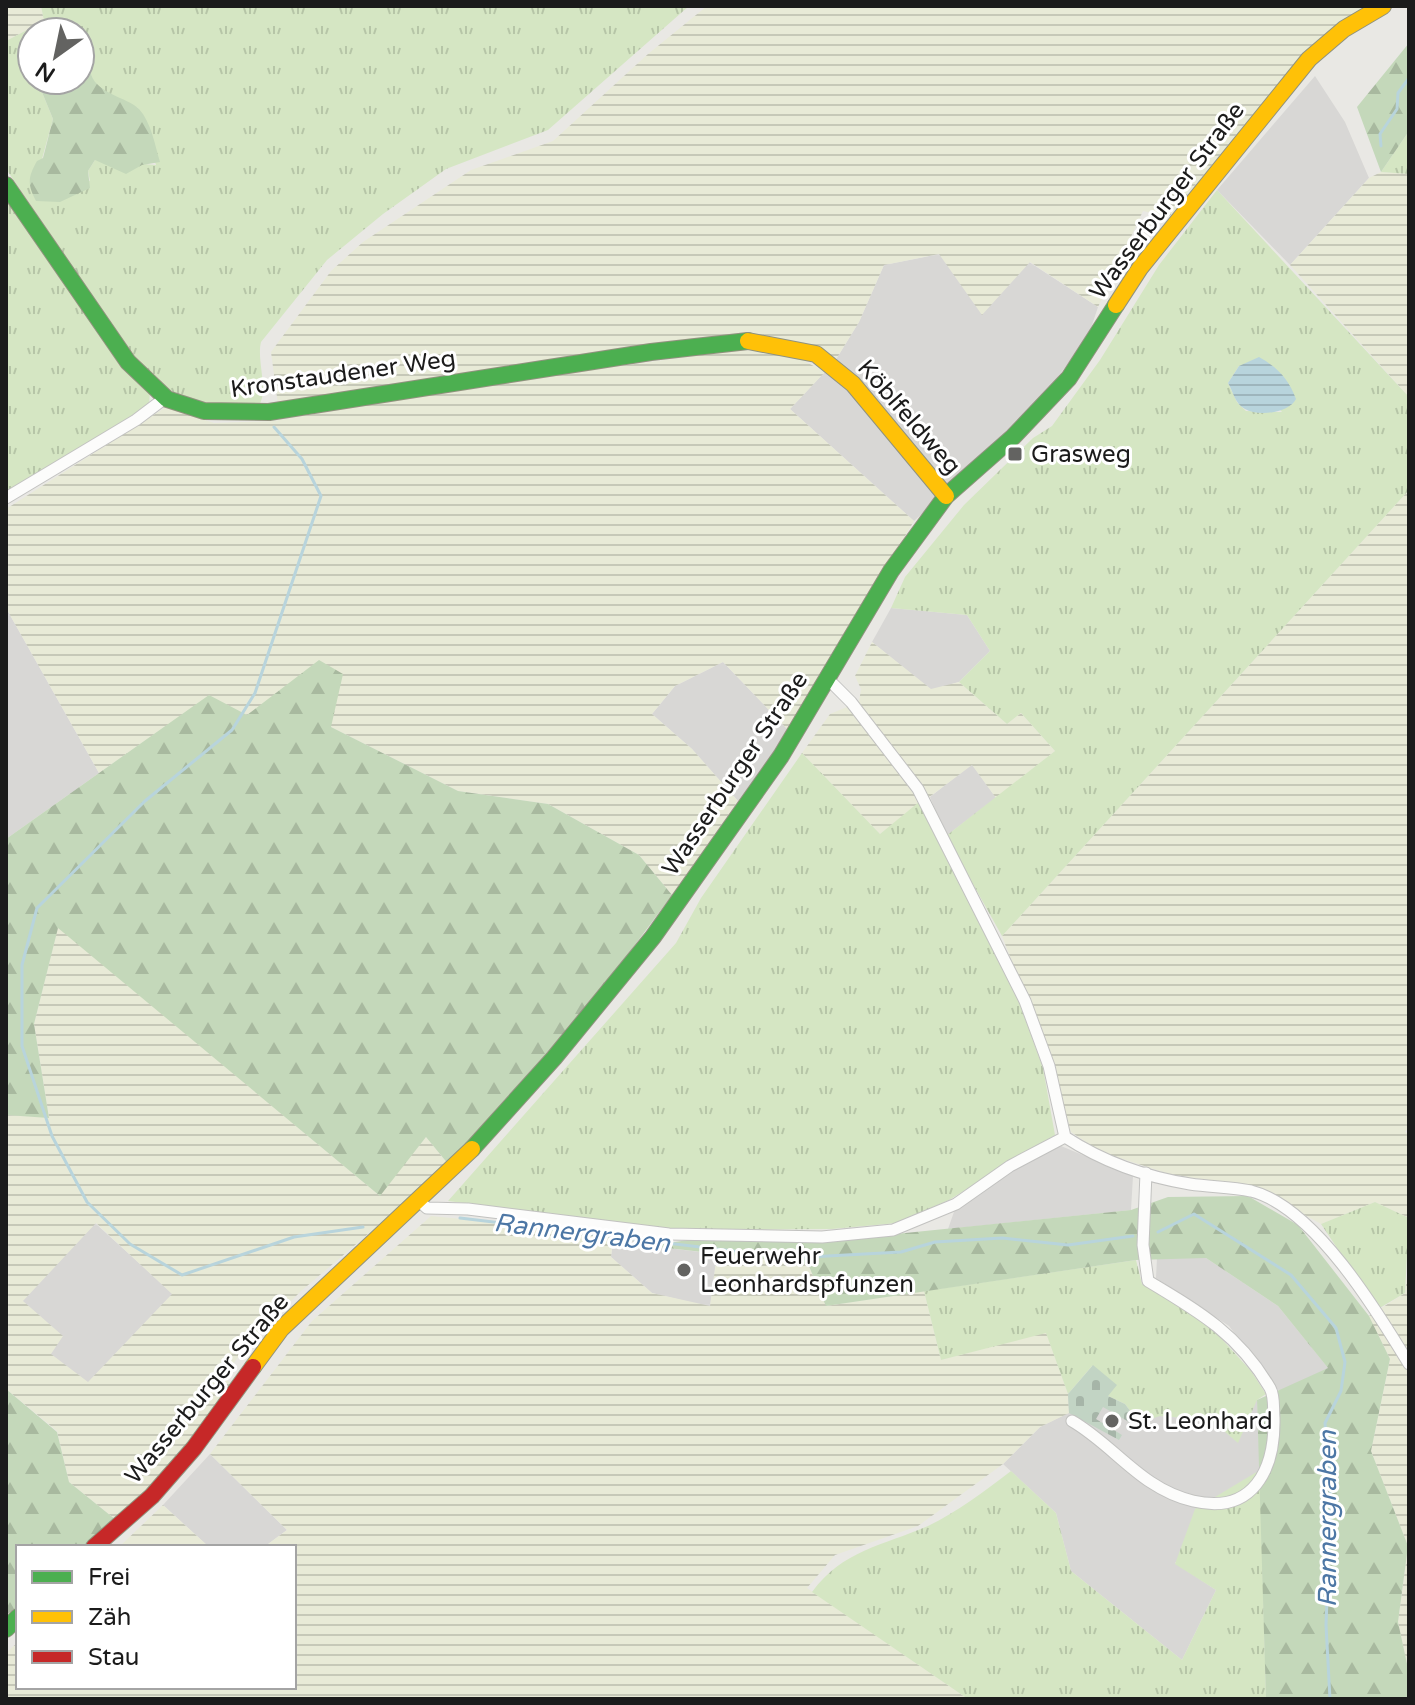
<svg xmlns="http://www.w3.org/2000/svg" width="1415" height="1705" font-family="'Varela Round',sans-serif">
	<defs>
		<pattern id="farmland-rules" width="6" height="5" patternUnits="userSpaceOnUse" patternTransform="scale(2)"><rect width="6" height="5" fill="#e8ead7"/><path d="M0 2.5h6" fill="none" stroke="#c6c8b8"/></pattern>
		<pattern id="grass-tufts" width="24" height="20" patternUnits="userSpaceOnUse" patternTransform="scale(2)"><rect width="24" height="20" fill="#d5e6c3"/><path d="M3 7l-1-3M5 7V3M7 7l1-3M15 17l-1-3M17 17v-4M19 17l1-3" fill="none" stroke="#b6c5a7"/></pattern>
		<pattern id="forest-firs" width="22" height="20" patternUnits="userSpaceOnUse" patternTransform="scale(2)"><rect width="22" height="20" fill="#c4d8ba"/><path d="M5 1l3.5 6h-7zM16 11l3.5 6h-7z" fill="#a8b99f"/></pattern>
		<pattern id="cemetery-stones" width="16" height="16" patternUnits="userSpaceOnUse" patternTransform="scale(2)"><rect width="16" height="16" fill="#c2d4c4"/><path d="M2 7V4a2 2 0 0 1 4 0v3zM10 15v-3a2 2 0 0 1 4 0v3z" fill="#a6b5a8"/></pattern>
		<pattern id="water-rules" width="6" height="5" patternUnits="userSpaceOnUse" patternTransform="scale(2)"><rect width="6" height="5" fill="#b8d4dc"/><path d="M0 2.5h6" fill="none" stroke="#9eb5bc"/></pattern>
	</defs>
	<rect width="100%" height="100%" fill="#e9e8e4"/>
	<path fill="#d8d7d5" d="M1315 76 1345 122 1369 178 1290 265 1217 190Z
		M940 254 1029 262 1098 307 1088 337 1028 416 914 521 790 409 835 361 859 322 884 265Z
		M6 608 99 773 6 839Z
		M891 608 967 615 990 651 959 682 931 690 872 642Z
		M723 662 789 731 738 801 692 749 652 714 675 686Z
		M972 764 996 798 946 836 930 797Z
		M1061 1146 1133 1176 1131 1210 948 1229 955 1209 1007 1172Z
		M95 1223 173 1294 88 1383 50 1354 22 1301Z
		M614 1234 650 1246 717 1254 710 1307 652 1293 611 1257Z
		M1157 1258H1206L1278 1306 1329 1369 1279 1391 1229 1326 1156 1278Z
		M1068 1394 1160 1416 1211 1420 1257 1400 1260 1470 1175 1563 1216 1590 1182 1660 1071 1571 1056 1513 1003 1464 1040 1427 1068 1413Z
		M210 1454 287 1530 264 1547H209L163 1505Z"/>
	<path fill="url(#farmland-rules)" fill-rule="evenodd" d="M6 6H41L44 21 6 41Z
		M707 6H1369L1334 28 1299 58 1169 217 1143 211 1098 307 1030 262 982 315 939 254 884 265 859 322 835 361 763 337 278 405 271 352 331 271 363 242 471 170 553 141 648 54Z
		M1381 172 1409 174V397L1290 265 1369 178Z
		M739 350 789 353 825 372 790 409 914 521 789 731 723 662 675 686 652 714 692 749 738 801 672 895 639 855 548 804 458 791 331 727 247 715 209 696 99 773 6 608V509L166 407 214 423 273 421 515 380Z
		M1409 490V1127L1405 1132 1409 1134V1218L1375 1202 1321 1224 1254 1187 1169 1174 1101 1152 1071 1132 1053 1068 1002 936Z
		M872 642 931 689 959 682 1007 724 1021 713 1055 751 996 798 972 765 880 834 802 753 830 714 859 702 861 689 855 676Z
		M58 927 379 1195 426 1137 449 1165 300 1292 242 1351 224 1378 231 1383 196 1434 177 1453 171 1468 116 1520 69 1482 57 1431 6 1389V1115L49 1117 34 1024ZM96 1223 172 1294 88 1382 51 1354 63 1336 23 1301Z
		M431 1216 614 1234 611 1257 652 1293 710 1306 717 1254 808 1264 826 1306 924 1291 941 1360 1046 1332 1068 1394 1069 1413 1040 1427 1003 1464 918 1526 835 1555 807 1588 968 1699H6V1653L18 1642V1687H294V1547H264L287 1530 210 1454 312 1321Z
		M1409 1260V1673L1398 1622 1408 1546 1371 1451 1390 1359 1369 1316 1405 1293Z
		M163 1505 209 1547H119Z"/>
	<path fill="url(#grass-tufts)" fill-rule="evenodd" d="M41 6H689L548 130 446 169 383 214 327 260 261 342C256 362 271 395 256 409 191 403 175 404 131 353L6 169V41L44 21ZM59 30 80 32V50C89 59 88 69 93 80 100 93 125 103 138 108L156 165 95 160 88 171 90 181 42 159 53 119 37 80H32V32Z
		M1409 131V174L1381 172Z
		M6 190 150 391 149 406 6 494Z
		M1217 190 1409 397V490L1002 936 946 836 1055 751 1021 713 1007 724 959 682 990 651 967 615 891 608 905 577 964 505 1033 438 1052 426 1100 360 1159 265ZM1239 366 1282 412 1246 411 1237 402 1228 383Z
		M802 753 880 834 919 802 1019 1002 1043 1068 1055 1135 949 1200 897 1223 832 1229 674 1230 448 1201 676 943 701 898Z
		M1375 1202 1409 1218 1405 1293 1378 1309 1321 1224Z
		M1136 1260 1142 1284 1208 1324 1251 1371 1266 1394 1257 1400 1238 1443 1211 1420 1160 1416 1139 1423 1125 1404 1108 1396 1092 1366 1068 1394 1046 1333 941 1360 924 1291Z
		M1260 1470 1266 1699H968L812 1592C843 1550 882 1546 928 1526 957 1512 985 1491 1011 1471L1056 1513 1071 1571 1182 1660 1216 1590 1175 1564 1195 1509Z"/>
	<path fill="url(#forest-firs)" d="M1409 43V131L1381 172 1357 107Z
		M80 50C90 59 88 74 96 83 108 96 129 99 139 109 151 122 155 145 160 162L142 165 126 174 95 160 88 171 90 188 60 202 36 201C27 184 28 177 37 161L43 158 53 119 37 80H80Z
		M319 660 343 674 331 727 458 791 548 804 639 855 672 895 548 1062 449 1165 426 1137 380 1196 58 928 34 1024 49 1118 6 1115V839L209 695 247 715Z
		M1248 1196 1298 1225 1369 1316 1390 1359 1371 1451 1408 1546 1398 1622 1409 1673V1699H1266L1257 1400 1328 1368 1278 1306 1206 1258 1136 1260 826 1306 808 1264 650 1246 719 1235 817 1242 1131 1210 1168 1197Z
		M6 1389 57 1432 69 1482 116 1520 85 1547H18V1607L6 1615Z"/>
	<path fill="url(#cemetery-stones)" d="M1093 1365 1117 1385 1108 1396 1125 1404 1139 1423 1134 1431 1126 1428 1129 1422 1103 1407 1096 1419 1122 1435 1119 1440 1069 1413 1068 1394Z"/>
	<path fill="url(#water-rules)" d="M1259 357C1277 367 1289 379 1296 399 1289 413 1258 417 1245 409 1235 404 1233 391 1228 383L1239 366Z"/>
	<g fill="none" stroke-linecap="round" stroke-linejoin="round">
		<path stroke="#b8d4dc" stroke-width="3" d="M1381 146 1380 134 1397 109 1398 93 1409 78
			M274 427 302 459 321 496 255 693 232 730 145 801 37 908 22 965V1046L52 1136 87 1202 130 1244 182 1275 294 1237 363 1227
			M460 1218 791 1258 901 1252 935 1242 1002 1238 1068 1245 1133 1236
			M1158 1232 1194 1214 1291 1275 1336 1328 1345 1362 1341 1391 1325 1423 1331 1499 1326 1625 1330 1699"/>
		<defs>
			<path id="street" d="M6 498 136 420 165 398
				M828 679 851 702 918 789 1025 1001 1049 1066 1065 1137C1102 1161 1146 1177 1190 1184 1210 1187 1231 1187 1251 1191 1314 1207 1377 1311 1409 1364
				M419 1201 427 1208 468 1209 669 1234 822 1237 893 1230 956 1204 1010 1166 1065 1137
				M1072 1421C1114 1445 1141 1489 1193 1501 1253 1515 1275 1470 1274 1418 1273 1409 1275 1397 1270 1388 1239 1335 1200 1312 1148 1281L1143 1245 1146 1173"/>
			<path id="fast" d="M6 185 128 362 167 399 204 411 269 412 651 352 748 341
				M472 1149 554 1058 653 937 781 756 891 571 946 496 1013 437 1069 378 1116 305
				M6 1629 18 1617"/>
			<path id="slow" d="M1116 305 1140 268 1309 59 1344 29 1383 6
				M748 341 816 354 853 384 946 496
				M253 1367 281 1329 472 1149"/>
			<path id="jam" d="M94 1547 152 1496 194 1448 253 1367"/>
		</defs>
		<use href="#street" stroke="#c2c2c0" stroke-width="13"/>
		<use href="#fast" stroke="#90927e" stroke-width="18"/>
		<use href="#slow" stroke="#90927e" stroke-width="18"/>
		<use href="#jam" stroke="#90927e" stroke-width="18"/>
		<use href="#street" stroke="#fcfcfb" stroke-width="11"/>
		<use href="#fast" stroke="#4caf50" stroke-width="16"/>
		<use href="#slow" stroke="#ffc107" stroke-width="16"/>
		<use href="#jam" stroke="#c62828" stroke-width="16"/>
	</g>
	<g fill="#636361" stroke="#fff" stroke-width="3">
		<rect x="1007" y="446" width="16" height="16" rx="4"/>
		<circle cx="684" cy="1270" r="8"/>
		<circle cx="1112" cy="1421" r="8"/>
	</g>
	<g text-anchor="middle" dominant-baseline="central" stroke-width="6" stroke-linejoin="round" paint-order="stroke">
		<g font-size="24" fill="#1b1b1b" stroke="#fff">
			<text transform="translate(1167 201) rotate(-53)">Wasserburger Straße</text>
			<text transform="translate(343 374) rotate(-8)">Kronstaudener Weg</text>
			<text transform="translate(909 417) rotate(49)">Köblfeldweg</text>
			<text transform="translate(735 774) rotate(-56)">Wasserburger Straße</text>
			<text transform="translate(207 1389) rotate(-50)">Wasserburger Straße</text>
		</g>
		<g font-size="24" fill="#1b1b1b" stroke="#fff" text-anchor="start">
			<text x="1031" y="454">Grasweg</text>
			<text x="700" y="1256">Feuerwehr<tspan x="700" dy="28">Leonhardspfunzen</tspan></text>
			<text x="1128" y="1421">St. Leonhard</text>
		</g>
		<g font-size="26" font-style="italic" fill="#4d77a5" stroke="#fff">
			<text transform="translate(582 1233) rotate(7)">Rannergraben</text>
			<text transform="translate(1327 1519) rotate(-90)">Rannergraben</text>
		</g>
	</g>
	<rect width="1415" height="1705" fill="none" stroke="#1b1b1b" stroke-width="16"/>
	<rect x="16" y="1545" width="280" height="144" fill="#ffffff" stroke="#a4a4a4" stroke-width="2"/>
	<rect x="32" y="1571" width="40" height="12" fill="#4caf50" stroke="#a4a4a4" stroke-width="2"/>
	<text x="88" y="1585" font-size="24" fill="#1b1b1b">Frei</text>
	<rect x="32" y="1611" width="40" height="12" fill="#ffc107" stroke="#a4a4a4" stroke-width="2"/>
	<text x="88" y="1625" font-size="24" fill="#1b1b1b">Zäh</text>
	<rect x="32" y="1651" width="40" height="12" fill="#c62828" stroke="#a4a4a4" stroke-width="2"/>
	<text x="88" y="1665" font-size="24" fill="#1b1b1b">Stau</text>
	<g transform="translate(56 56) rotate(213)"><circle r="38" fill="#ffffff" stroke="#a4a4a4" stroke-width="2"/>
	<path d="M0-6L14 30L0 20L-14 30Z" fill="#636361"/>
	<text y="-12" font-size="22" font-weight="bold" text-anchor="middle" fill="#1b1b1b">N</text>
	</g>
</svg>
